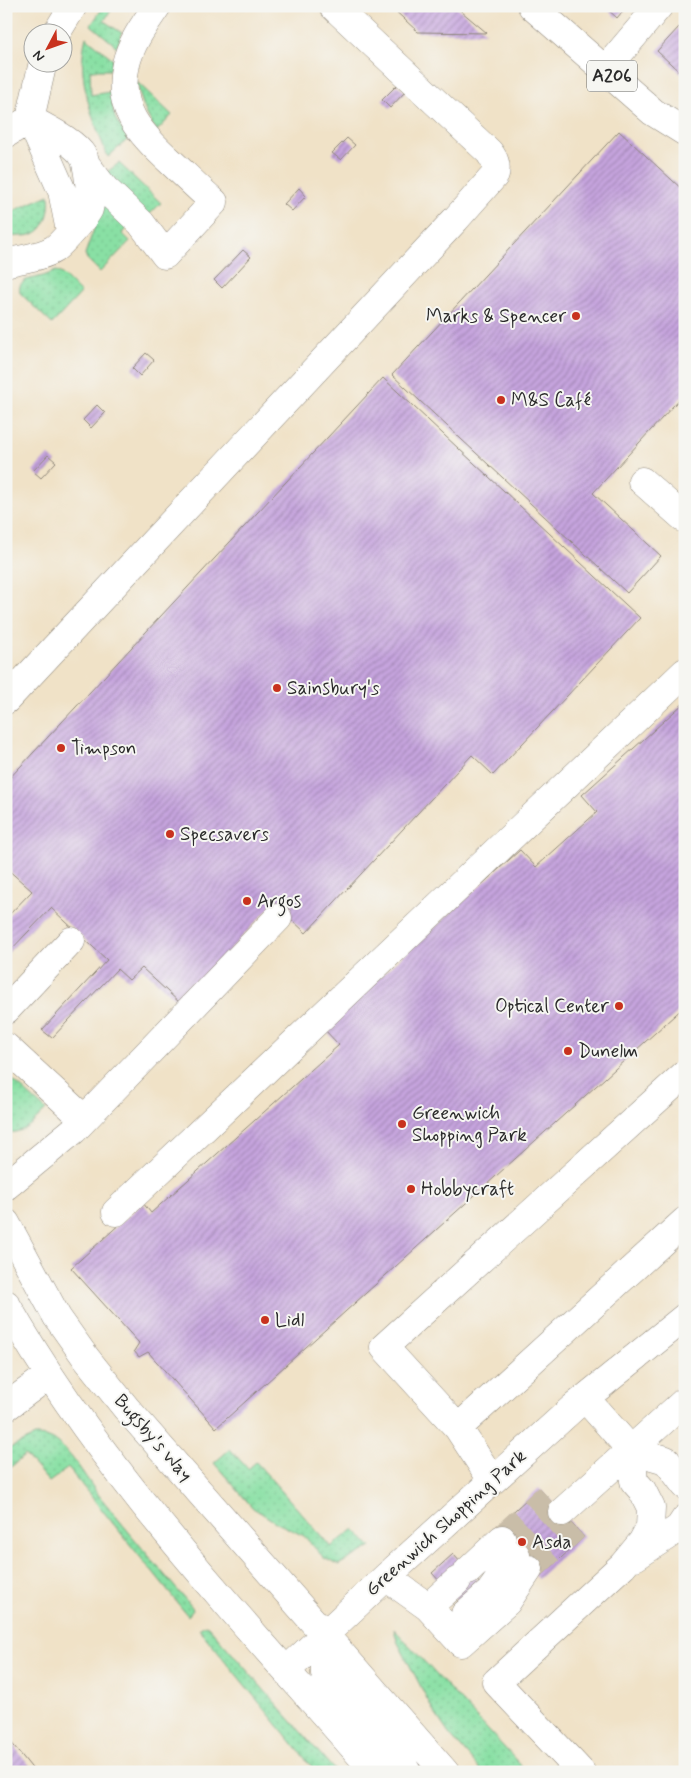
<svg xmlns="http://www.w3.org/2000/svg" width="691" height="1778" font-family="Mynerve,sans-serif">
	<defs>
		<pattern id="grass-dots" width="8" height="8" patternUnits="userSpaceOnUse" patternTransform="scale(1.25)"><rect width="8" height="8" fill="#89e0a4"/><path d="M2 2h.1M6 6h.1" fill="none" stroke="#76c08d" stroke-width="1.8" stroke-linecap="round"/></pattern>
		<pattern id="building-hatch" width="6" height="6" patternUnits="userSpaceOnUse" patternTransform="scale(1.25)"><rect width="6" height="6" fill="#c6a4de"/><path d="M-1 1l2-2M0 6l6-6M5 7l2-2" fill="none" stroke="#a186b4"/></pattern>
	</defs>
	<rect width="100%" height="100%" fill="#f6f6f2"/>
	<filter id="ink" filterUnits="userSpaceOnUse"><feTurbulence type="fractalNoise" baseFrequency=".02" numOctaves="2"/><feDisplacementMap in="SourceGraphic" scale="10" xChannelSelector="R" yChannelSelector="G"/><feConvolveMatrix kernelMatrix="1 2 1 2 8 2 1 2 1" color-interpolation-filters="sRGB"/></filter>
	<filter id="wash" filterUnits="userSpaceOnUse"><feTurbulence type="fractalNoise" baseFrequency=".0096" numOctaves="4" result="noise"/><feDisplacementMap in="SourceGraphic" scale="20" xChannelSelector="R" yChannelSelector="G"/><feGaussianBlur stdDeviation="1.12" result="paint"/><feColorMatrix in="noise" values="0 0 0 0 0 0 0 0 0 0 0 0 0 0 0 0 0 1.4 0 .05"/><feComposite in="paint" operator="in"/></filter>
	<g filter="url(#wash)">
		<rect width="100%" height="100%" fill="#f0e2c7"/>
		<path fill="url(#grass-dots)" stroke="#5a8668" d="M104 6H114L104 21 122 33 117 47 91 25Z
			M86 37 113 59 110 70H90L91 95 110 92 115 118 128 139 108 157C93 120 75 77 86 37Z
			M137 82 172 115 157 131C146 116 141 101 137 82Z
			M119 163 161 203 146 218 103 175Z
			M49 195C51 209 47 231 30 235 22 237 14 235 6 238V214Z
			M99 199 128 225 126 230 122 233 130 241 100 272 87 259 85 254 95 226Z
			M56 271 62 274 81 293 52 324 20 293C17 279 30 280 39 277 45 276 50 273 56 271Z
			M6 1074 46 1110C33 1123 25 1133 6 1133Z
			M35 1436C44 1436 52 1438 59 1444 75 1457 88 1482 101 1498 131 1535 161 1571 192 1607L193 1610 188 1616 68 1468 49 1482 25 1455 6 1471V1450Z
			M230 1449 248 1469 256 1462 331 1547 354 1529 371 1547 338 1565 324 1558 304 1536 277 1523 253 1508 214 1463Z
			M205 1625 208 1626 336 1772H316L199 1629Z
			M394 1629 527 1772H482L449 1734 434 1712 397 1641Z"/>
		<g id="blocks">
			<path fill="url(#building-hatch)" d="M390 6H455L487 33 418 32Z
				M604 6H627L617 18Z
				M679 27 685 32V77L657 51Z
				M397 85 405 92 390 108 382 100Z
				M619 131 685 192V393L593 493 661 556 627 593 392 375Z
				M347 138 355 145 341 160 332 153Z
				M299 188 306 196 292 211 284 204Z
				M243 250 251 257 222 288 214 280Z
				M146 353 154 360 140 376 132 368Z
				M383 378 640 618 493 775 472 755 306 933 274 903 180 1003 142 968 129 980 117 969 52 1038 42 1030 107 960 51 908 6 955V918L32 891 6 868V782Z
				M97 405 105 413 91 428 83 420Z
				M48 455 56 462 41 478 33 471Z
				M685 702V1006L216 1428 148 1352 139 1357 134 1351 139 1343 71 1268 143 1203 151 1213 339 1045 323 1028 520 850 536 867 597 812 582 795Z
				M539 1488 584 1537 538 1579 493 1530Z
				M453 1554 483 1587 462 1606 432 1573Z
				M6 1736 35 1772H6Z"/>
		</g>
	</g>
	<g filter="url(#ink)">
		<use href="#blocks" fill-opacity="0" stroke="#8e8679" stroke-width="1"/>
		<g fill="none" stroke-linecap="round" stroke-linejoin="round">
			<path stroke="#c9bda8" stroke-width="28" stroke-dasharray="28 14" stroke-linecap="butt" d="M502 1539 548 1497
				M516 1555 562 1512
				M529 1569 575 1527"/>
			<defs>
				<path id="minor" d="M57 32 73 6
					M605 70 659 6
					M30 119 62 191 70 231
					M6 134 30 119 43 62
					M88 167 105 189 141 223 165 255 214 202C199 189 185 175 171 162 141 135 115 108 126 64 131 42 145 24 157 6
					M6 263C22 258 40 258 54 249 60 245 87 215 89 209 92 199 88 164 83 156 74 141 45 128 30 119
					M642 481 685 519
					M6 700 456 219 495 175C497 165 495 160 489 152L333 6
					M6 1010 71 941
					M6 1047 84 1119
					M6 1186 74 1130 278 918
					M116 1212 685 672
					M6 1223 57 1317 86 1358 126 1408 445 1772
					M6 1304C104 1477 245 1622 375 1772
					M585 1398 631 1450 666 1460 685 1485
					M6 1407 49 1375
					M458 1428 685 1221
					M492 1480 458 1428 384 1347 685 1074
					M562 1512 685 1401
					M635 1557 679 1528 685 1519
					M468 1571 502 1539
					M386 1577 428 1607 461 1643 507 1602 529 1569
					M428 1607 457 1581
					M465 1614 490 1592 516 1555
					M325 1635V1674L406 1770 405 1772
					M287 1670 386 1577 574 1407 685 1317
					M581 1772 496 1682 623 1565 642 1542 650 1527 651 1508 642 1490 634 1481 631 1450"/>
				<path id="major" d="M532 6 653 112 685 132"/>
			</defs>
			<use href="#minor" stroke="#8e8679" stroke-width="29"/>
			<use href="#major" stroke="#8e8679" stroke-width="29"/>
			<use href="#minor" stroke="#fff" stroke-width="28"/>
			<use href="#major" stroke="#fff" stroke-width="28"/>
		</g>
	</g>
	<g fill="#c8321e" stroke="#f6f6f2" stroke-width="2">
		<circle cx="576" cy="316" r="5"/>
		<circle cx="501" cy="400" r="5"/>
		<circle cx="277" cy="688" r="5"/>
		<circle cx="61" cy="748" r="5"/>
		<circle cx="170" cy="834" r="5"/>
		<circle cx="247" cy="901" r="5"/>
		<circle cx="619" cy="1006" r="5"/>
		<circle cx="568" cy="1051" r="5"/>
		<circle cx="402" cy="1124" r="5"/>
		<circle cx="411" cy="1189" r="5"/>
		<circle cx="265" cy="1320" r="5"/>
		<circle cx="522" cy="1542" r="5"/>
	</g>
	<g text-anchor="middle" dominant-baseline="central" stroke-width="4" stroke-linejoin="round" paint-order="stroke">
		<rect fill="#f6f6f2" stroke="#686867" stroke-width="1" x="587" y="60.5" width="50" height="31" rx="4"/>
		<g font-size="18" font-weight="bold" fill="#2b2b2b">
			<text x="612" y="76">A206</text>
		</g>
		<g font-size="19" fill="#2b2b2b" stroke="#f6f6f2" text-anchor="start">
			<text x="566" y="316" text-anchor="end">Marks &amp; Spencer</text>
			<text x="511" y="400">M&amp;S Café</text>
			<text x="287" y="688">Sainsbury's</text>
			<text x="71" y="748">Timpson</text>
			<text x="180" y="834">Specsavers</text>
			<text x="257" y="901">Argos</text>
			<text x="609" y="1006" text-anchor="end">Optical Center</text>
			<text x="578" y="1051">Dunelm</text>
			<text x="412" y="1113">Greenwich<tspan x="412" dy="22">Shopping Park</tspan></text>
			<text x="421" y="1189">Hobbycraft</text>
			<text x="275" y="1320">Lidl</text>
			<text x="532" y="1542">Asda</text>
		</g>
		<g font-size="19" fill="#2b2b2b" stroke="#f6f6f2">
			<text transform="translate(153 1438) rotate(49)">Bugsby's Way</text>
			<text transform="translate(446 1523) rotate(-42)">Greenwich Shopping Park</text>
		</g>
	</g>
	<rect width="691" height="1778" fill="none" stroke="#f6f6f2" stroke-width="25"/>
	<g transform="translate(48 48) rotate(229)"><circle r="24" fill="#f6f6f2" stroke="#a5a5a2"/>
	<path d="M0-4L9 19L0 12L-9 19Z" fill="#c8321e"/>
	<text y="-8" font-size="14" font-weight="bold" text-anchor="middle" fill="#2b2b2b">N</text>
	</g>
</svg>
